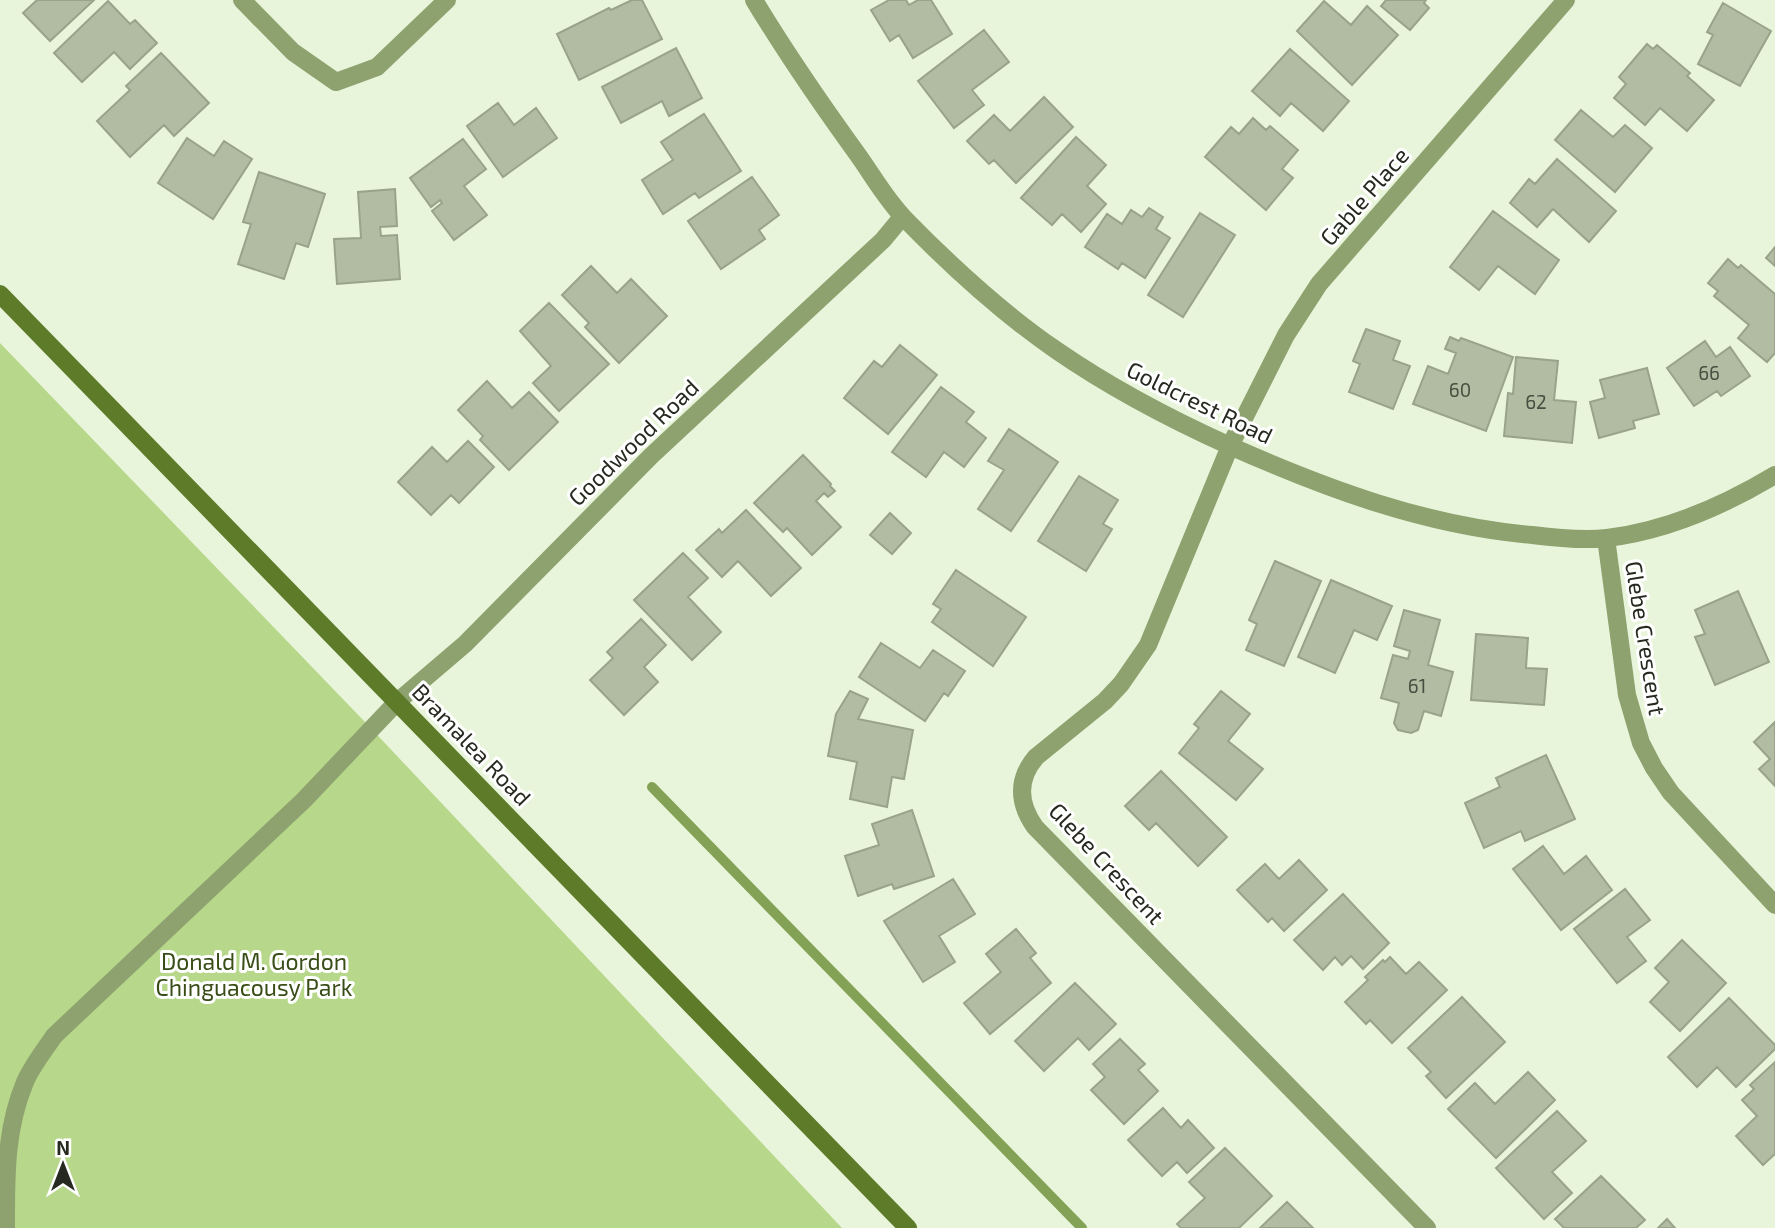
<svg xmlns="http://www.w3.org/2000/svg" width="1775" height="1228" font-family="'Exo 2',sans-serif">
	<rect width="100%" height="100%" fill="#e9f5db"/>
	<path fill="#b7d78a" d="M0 343 365 722 842 1228H0Z"/>
	<g fill="none" stroke-linecap="round" stroke-linejoin="round">
		<path stroke="#84a256" stroke-width="10" d="M652 787 1082 1228"/>
	</g>
	<path fill="#b1bca3" stroke="#98a38a" stroke-width="2" d="M37 0H94L50 41 23 13Z
		M632 0H642L662 39 579 80 557 34 609 8 611 10Z
		M889 0H906L909 5 918 0H931L952 34 913 58 899 35 890 41 871 10Z
		M1386 0H1426L1424 3 1429 8 1410 30 1381 6Z
		M108 1 130 24 135 20 157 43 130 69 114 52 82 82 54 53Z
		M1324 1 1351 25 1367 6 1398 35 1352 85 1297 31Z
		M1723 3 1771 31 1740 86 1698 64 1713 35 1707 32Z
		M984 30 1009 62 972 90 984 105 954 128 918 81Z
		M1647 44 1653 49 1657 45 1690 73 1687 76 1714 100 1687 131 1660 108 1645 125 1614 98 1626 84 1619 77Z
		M676 48 702 98 669 116 662 101 621 123 602 87Z
		M1290 49 1349 101 1323 131 1291 103 1280 116 1252 91Z
		M161 53 209 103 174 136 164 125 130 157 97 121 130 90 126 86Z
		M1044 97 1073 127 1016 183 994 160 989 164 967 141 994 115 1010 131Z
		M498 103 514 125 536 108 557 138 503 177 467 126Z
		M1581 110 1613 137 1625 125 1652 148 1615 192 1555 140Z
		M704 114 741 171 699 198 695 193 663 214 642 180 673 160 661 142Z
		M1253 118 1266 130 1270 126 1298 150 1282 169 1293 178 1266 210 1205 157 1231 127 1239 134Z
		M1076 137 1106 165 1087 186 1106 204 1081 232 1062 214 1052 225 1021 198Z
		M187 138 214 156 224 141 252 159 213 219 158 183Z
		M463 139 486 169 464 186 487 215 454 240 432 211 442 203 440 200 431 207 410 178Z
		M1557 159 1616 211 1589 242 1553 209 1537 227 1510 203 1529 179 1535 184Z
		M259 172 325 194 308 247 296 243 284 279 238 264 251 224 243 222Z
		M752 177 779 215 759 230 765 239 721 269 688 221Z
		M395 189 397 226 380 227 381 236 397 235 400 279 337 284 334 239 361 238 358 192Z
		M1149 208 1163 217 1156 229 1170 238 1145 278 1122 263 1118 269 1085 247 1107 214 1122 224 1131 210 1142 217Z
		M1493 211 1559 260 1535 294 1498 266 1479 290 1450 267Z
		M1200 213 1235 235 1183 317 1148 295Z
		M1775 247V266L1766 258Z
		M1728 259 1738 268 1741 265 1775 294V353L1767 362 1738 338 1749 325 1714 296 1718 291 1708 283Z
		M591 266 617 293 631 279 667 316 619 363 585 327 589 323 562 295Z
		M549 303 609 364 559 411 533 383 551 366 520 331Z
		M1366 329 1400 341 1393 360 1410 366 1393 409 1349 392 1360 364 1353 361Z
		M1450 337 1459 341 1461 338 1513 357 1486 431 1413 404 1428 366 1448 374 1456 353 1445 349Z
		M1705 341 1716 357 1730 347 1750 376 1721 396 1717 391 1694 406 1667 368Z
		M900 345 937 375 888 434 844 398 874 361 882 367Z
		M1516 357 1558 361 1554 400 1576 402 1572 443 1504 436 1508 393 1513 394Z
		M1647 368 1659 414 1633 421 1635 428 1599 438 1590 402 1605 398 1600 380Z
		M487 381 512 408 529 392 558 422 509 470 480 440 483 436 458 410Z
		M941 387 974 412 966 422 986 438 964 467 944 452 926 477 892 452Z
		M1009 429 1058 462 1011 531 978 509 1004 470 988 461Z
		M468 441 494 467 459 503 451 495 431 515 398 482 432 447 447 462Z
		M803 455 831 484 830 486 835 491 828 497 824 493 816 501 841 527 812 555 787 528 783 532 754 503Z
		M1079 476 1118 500 1103 524 1112 529 1086 571 1038 541Z
		M746 510 801 568 771 596 738 561 722 577 696 550 719 529 722 533Z
		M890 513 911 533 892 554 870 535Z
		M683 553 708 578 688 597 721 632 692 660 634 600Z
		M1275 561 1321 581 1284 666 1246 650 1257 624 1249 620Z
		M956 570 1026 617 993 666 932 622 941 609 933 604Z
		M1331 580 1392 606 1377 640 1354 630 1335 673 1298 657Z
		M1738 591 1769 662 1715 685 1695 637 1705 634 1695 610Z
		M1404 610 1440 620 1428 665 1453 672 1441 716 1424 711 1418 730 1411 733 1398 730 1394 723 1399 703 1381 698 1393 655 1408 659 1410 651 1394 646Z
		M641 619 666 645 644 667 658 682 624 715 590 680 613 658 607 652Z
		M1476 634 1528 638 1526 668 1547 669 1544 705 1471 700Z
		M881 643 920 668 933 650 965 671 948 696 944 693 925 721 859 677Z
		M850 691 868 699 858 719 913 730 904 779 892 777 887 807 850 799 857 762 828 756 836 714Z
		M1221 691 1250 714 1228 741 1263 769 1236 800 1179 753 1199 728 1194 724Z
		M1775 722V786L1759 769 1770 759 1754 742Z
		M1546 755 1575 819 1525 841 1521 831 1484 848 1465 803 1500 787 1496 778Z
		M1161 771 1227 837 1198 866 1156 823 1149 830 1125 806Z
		M912 810 934 876 894 889 892 884 858 896 845 856 879 845 872 824Z
		M1543 846 1564 874 1586 856 1612 890 1561 930 1513 869Z
		M1299 860 1327 890 1284 931 1272 918 1268 922 1237 890 1265 864 1279 879Z
		M953 879 975 914 939 936 955 962 923 982 884 921Z
		M1625 889 1650 920 1627 937 1646 961 1617 983 1574 929Z
		M1343 894 1389 943 1363 969 1351 956 1342 965 1335 957 1323 970 1294 940Z
		M1016 929 1036 953 1030 958 1051 983 990 1034 964 1003 1001 972 986 954Z
		M1682 940 1726 983 1680 1031 1650 1002 1669 982 1655 968Z
		M1390 957 1406 974 1419 962 1447 990 1392 1043 1370 1020 1366 1024 1345 1002 1368 980 1365 977 1383 960 1385 962Z
		M1075 983 1116 1024 1089 1050 1078 1038 1044 1071 1015 1041Z
		M1462 997 1505 1042 1446 1098 1426 1076 1431 1072 1408 1048Z
		M1729 998 1775 1045V1049L1736 1087 1717 1067 1697 1087 1668 1057Z
		M1120 1039 1145 1064 1138 1070 1158 1091 1124 1124 1091 1090 1105 1077 1093 1064Z
		M1775 1062V1154L1763 1165 1736 1136 1757 1116 1742 1100 1754 1089 1750 1085Z
		M1528 1072 1555 1100 1496 1158 1448 1109 1475 1083 1495 1104Z
		M1163 1108 1181 1128 1188 1120 1214 1148 1187 1173 1177 1162 1162 1176 1128 1140Z
		M1557 1111 1586 1141 1552 1172 1572 1193 1544 1219 1496 1168Z
		M1225 1148 1272 1196 1239 1228H1181L1177 1224 1205 1198 1189 1182Z
		M1601 1176 1645 1220 1636 1228H1564L1555 1219Z
		M1287 1202 1313 1228H1260Z
		M1667 1219 1675 1228H1658Z"/>
	<g fill="none" stroke-linecap="round" stroke-linejoin="round">
		<path stroke="#8da26f" stroke-width="18" d="M6 1228C6 1177 5 1130 25 1082 32 1066 44 1051 54 1036L304 800 397 702"/>
		<path stroke="#8da26f" stroke-width="18" d="M242 0 293 52 336 82 377 67 447 0
			M754 0C786 53 821 104 858 155 873 176 887 201 906 220 952 267 1002 313 1056 350 1111 388 1170 419 1230 446 1327 489 1426 526 1532 535 1556 538 1583 541 1607 538 1666 531 1725 505 1775 475
			M1606 538 1627 695 1641 743 1654 768 1671 793 1775 905
			M397 702 465 644 651 456 883 240 902 217
			M1427 1228 1035 827C1018 803 1017 779 1036 757L1105 701 1121 684 1148 645 1230 446 1286 335 1319 284 1566 0"/>
		<path stroke="#5e7b2a" stroke-width="18" d="M0 294 908 1228"/>
	</g>
	<g text-anchor="middle" dominant-baseline="central" stroke-width="6" stroke-linejoin="round" paint-order="stroke">
		<g font-size="19" fill="#484e40">
			<text x="1709" y="372">66</text>
			<text x="1460" y="389">60</text>
			<text x="1536" y="401">62</text>
			<text x="1417" y="685">61</text>
		</g>
		<g font-size="23" fill="#25291f" stroke="#fff">
			<text transform="translate(1364 196) rotate(-49)">Gable Place</text>
			<text transform="translate(1200 402) rotate(26)">Goldcrest Road</text>
			<text transform="translate(633 442) rotate(-44)">Goodwood Road</text>
			<text transform="translate(1646 638) rotate(81)">Glebe Crescent</text>
			<text transform="translate(472 744) rotate(46)">Bramalea Road</text>
			<text transform="translate(1107 863) rotate(47)">Glebe Crescent</text>
		</g>
		<g font-size="23" fill="#394d16" stroke="#fff">
			<text x="254" y="961">Donald M. Gordon<tspan x="254" dy="26">Chinguacousy Park</tspan></text>
		</g>
	</g>
	<g transform="translate(63 1165)" stroke="#ffffff" stroke-width="5" paint-order="stroke">
	<path d="M0-5L12 26L0 18L-12 26Z" fill="#25291f"/>
	<text y="-10" font-size="19" font-weight="bold" text-anchor="middle" fill="#25291f">N</text>
	</g>
</svg>
